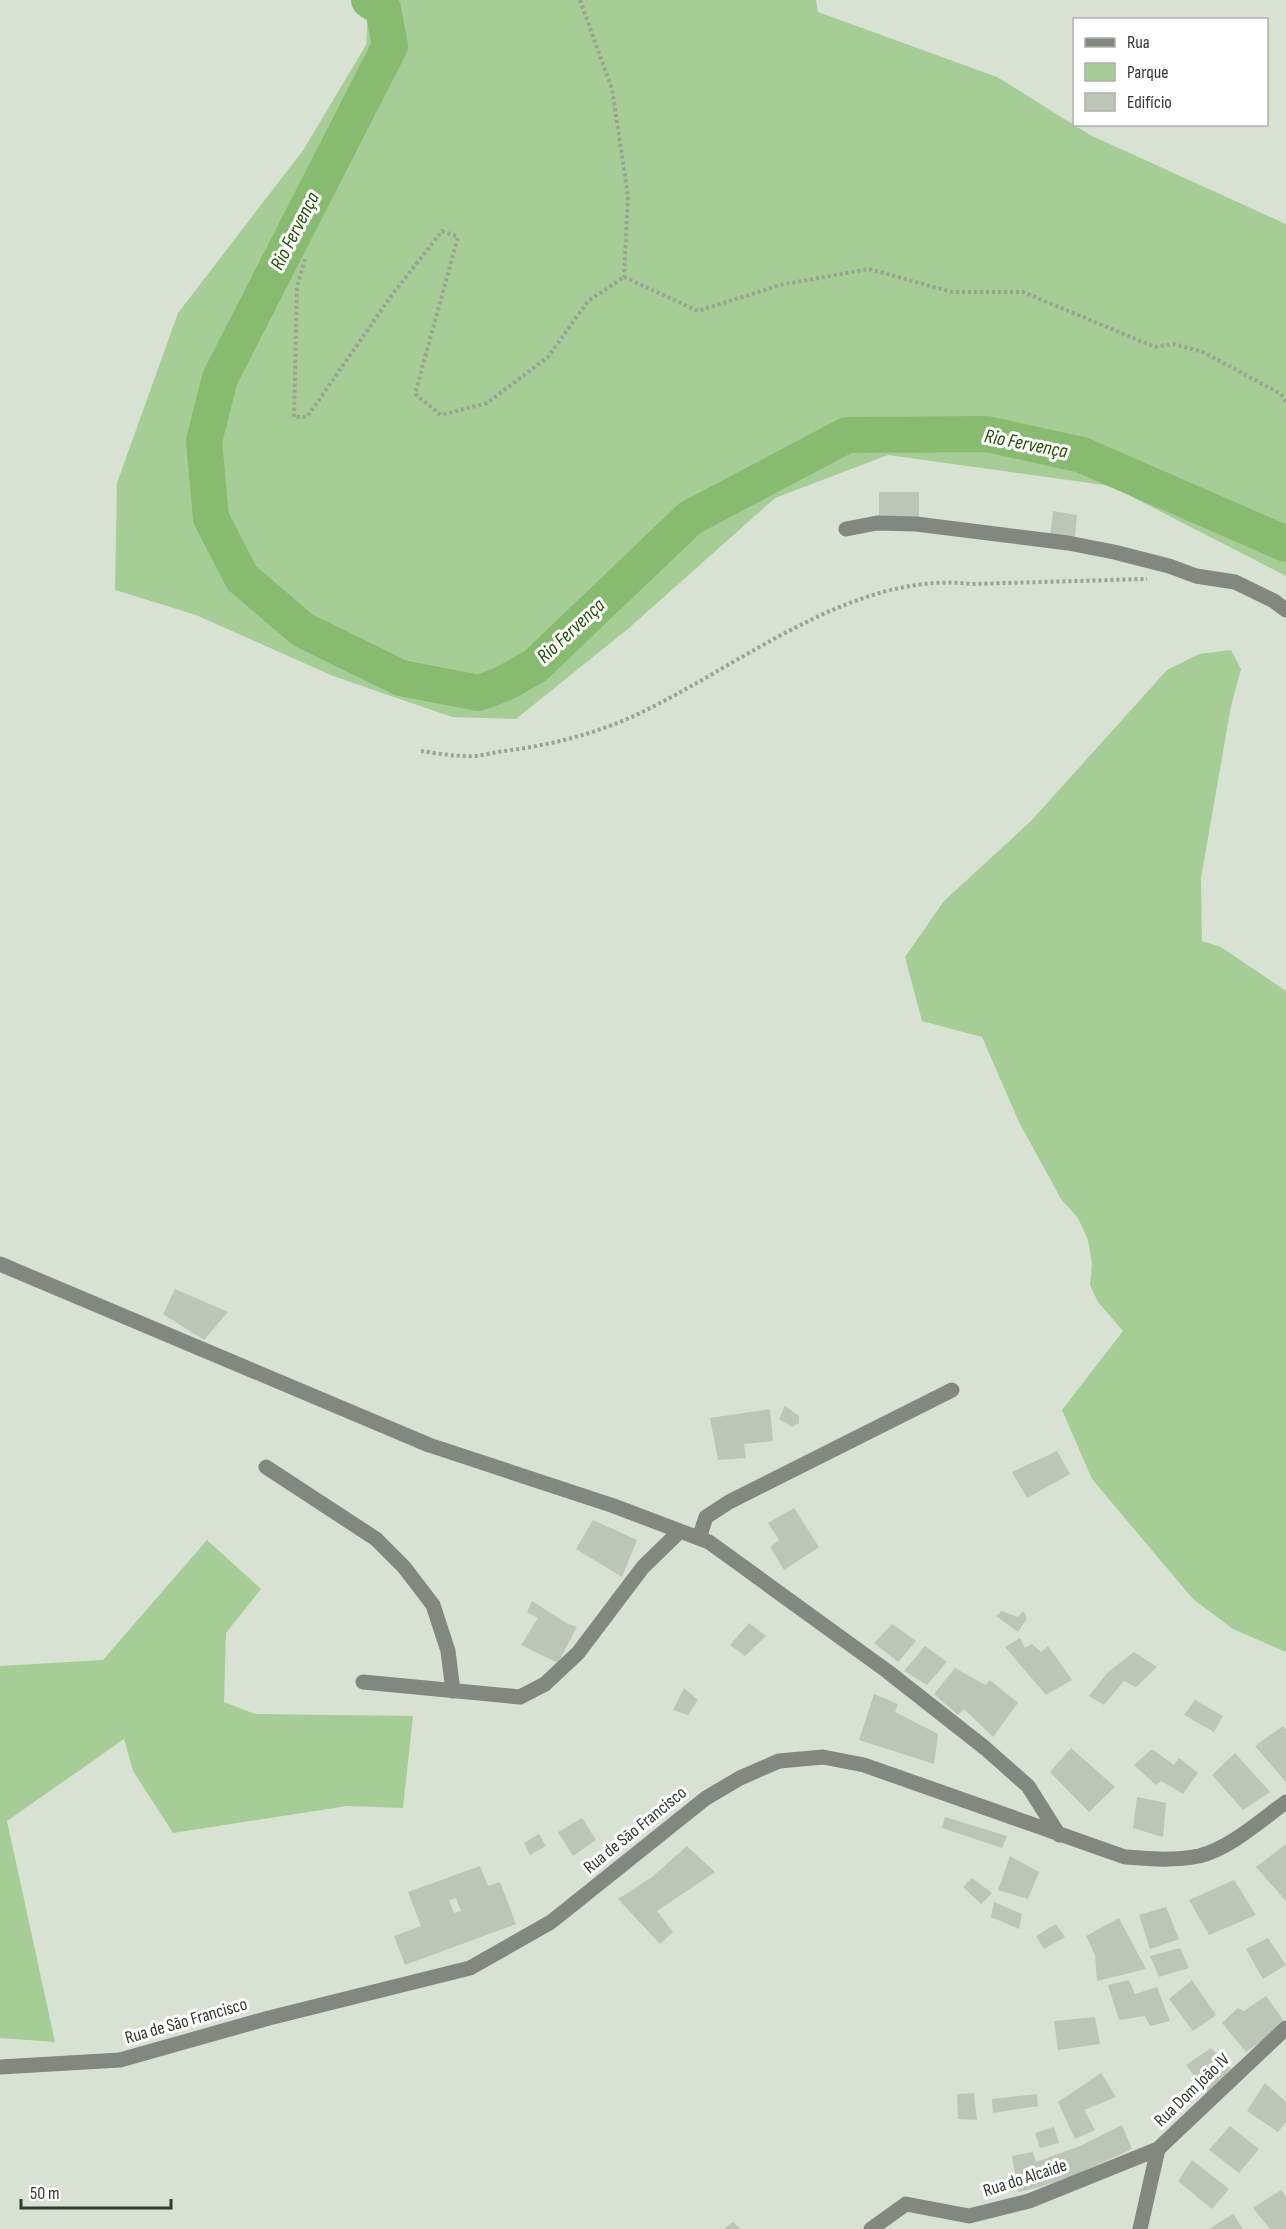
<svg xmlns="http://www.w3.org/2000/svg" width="1286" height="2229" font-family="'Sofia Sans Condensed',sans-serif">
	<rect width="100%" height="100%" fill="#d7e2d3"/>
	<path fill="#a6cd95" d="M369 0H816L818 12 997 77 1090 135 1286 224V576L1111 486 888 455 775 498 629 628 516 719 452 717 333 676 196 615 115 590 117 483 178 313 304 149 366 45Z
		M1231 650 1241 669 1231 706 1201 878 1202 941 1221 947 1286 991V1652L1233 1629 1193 1599 1092 1479 1062 1410 1123 1331 1098 1302 1090 1285 1092 1264 1088 1240 1078 1218 1061 1199 1019 1122 982 1037 922 1021 905 957 944 901 1031 821 1167 670 1199 654Z
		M207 1540 261 1589 226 1633 224 1702 255 1714 413 1716 403 1808 347 1806 173 1833 133 1771 124 1739 7 1821 55 2042 0 2038V1666L103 1660Z"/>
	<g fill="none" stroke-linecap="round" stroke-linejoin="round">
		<path stroke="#87bb6f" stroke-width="36" d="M369 0 383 9 390 46 220 378 204 441 211 518 242 578 303 630 401 678 479 693 503 684 535 666 690 518 847 435 987 434 1082 455 1286 544"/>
	</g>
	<path fill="#bcc6b7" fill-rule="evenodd" d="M879 492H919V517H879Z
		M1053 511 1077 515 1075 539 1050 536Z
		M175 1289 228 1312 204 1340 163 1314Z
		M785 1406 799 1416V1423L792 1427 779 1419Z
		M770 1409 773 1441 744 1444 746 1458 718 1460 710 1418Z
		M1057 1451 1070 1474 1027 1498 1012 1472Z
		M794 1508 819 1547 784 1570 770 1547 779 1540 768 1523Z
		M593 1520 637 1540 622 1577 576 1549Z
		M532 1601 566 1623 577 1627 558 1663 521 1645 538 1618 527 1612Z
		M1002 1611 1018 1617 1023 1611 1027 1618 1018 1632 996 1616Z
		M749 1623 766 1636 745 1656 730 1645Z
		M892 1624 916 1641 898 1662 874 1643Z
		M1020 1638 1025 1648 1032 1644 1041 1652 1048 1646 1072 1680 1046 1695 1005 1647Z
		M925 1646 947 1662 927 1685 904 1671Z
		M1134 1652 1157 1667 1136 1687 1124 1681 1104 1705 1089 1696 1108 1672Z
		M955 1668 985 1685 990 1680 1018 1703 993 1737 964 1709 958 1715 934 1694Z
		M684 1688 698 1700 688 1715 673 1710Z
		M874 1694 898 1704 895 1712 938 1734 934 1764 859 1740Z
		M1195 1700 1223 1716 1214 1732 1184 1715Z
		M1283 1726 1286 1730V1782L1255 1746Z
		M1071 1748 1115 1787 1089 1812 1050 1772Z
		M1152 1749 1174 1765 1179 1758 1198 1773 1183 1794 1161 1781 1156 1785 1134 1765Z
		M1235 1753 1270 1792 1243 1810 1212 1775Z
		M1137 1797 1166 1803 1163 1837 1133 1828Z
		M945 1817 1007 1836 1002 1848 942 1828Z
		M582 1818 596 1840 573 1856 558 1832Z
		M539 1834 546 1846 530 1855 524 1843Z
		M1286 1844V1901L1256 1867Z
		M687 1846 715 1872 657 1911 673 1932 660 1944 618 1899 652 1877Z
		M1010 1856 1039 1872 1028 1899 998 1890Z
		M480 1866 488 1886 500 1882 516 1924 405 1965 394 1936 421 1926 408 1892ZM456 1898 461 1911 454 1913 449 1900Z
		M972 1878 992 1893 981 1904 963 1887Z
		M1234 1880 1256 1915 1209 1935 1189 1900Z
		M994 1902 1022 1914 1019 1929 991 1917Z
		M1166 1907 1179 1939 1150 1949 1139 1915Z
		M1119 1918 1146 1969 1097 1981 1095 1955 1086 1936Z
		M1056 1924 1065 1937 1044 1949 1036 1936Z
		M1268 1938 1286 1965 1263 1979 1246 1949Z
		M1180 1948 1189 1968 1159 1977 1150 1956Z
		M1129 1980 1135 1994 1157 1987 1170 2021 1150 2026 1145 2016 1119 2020 1108 1985Z
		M1192 1980 1216 2015 1193 2031 1169 1999Z
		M1266 1996 1286 2024 1246 2052 1222 2023 1238 2008 1244 2011Z
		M1095 2017 1100 2044 1058 2050 1054 2021Z
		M1211 2048 1232 2070 1208 2094 1186 2065Z
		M1101 2073 1116 2097 1084 2110 1095 2130 1075 2139 1058 2102Z
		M1265 2083 1286 2102V2122L1278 2132 1247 2111Z
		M974 2093 977 2120 958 2119 957 2094Z
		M1037 2094 1038 2106 993 2113 992 2099Z
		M1122 2125 1132 2149 1072 2176 1040 2187 1018 2192 1012 2156 1033 2152 1036 2162 1080 2146Z
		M1230 2126 1259 2149 1239 2173 1209 2150Z
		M1054 2127 1059 2143 1040 2148 1035 2133Z
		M1192 2160 1229 2189 1212 2209 1178 2181Z
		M1281 2190 1286 2197V2229H1270L1253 2208Z
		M1233 2214 1243 2229H1209Z
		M733 2222 741 2229H723Z"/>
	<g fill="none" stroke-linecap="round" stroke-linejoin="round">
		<path stroke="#9aa296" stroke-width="4" stroke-dasharray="3 3" stroke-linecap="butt" d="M580 0 612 89 628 196 624 277
			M305 259 297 286 294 417H307L392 295 442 231 458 237 415 394 441 415 487 403 548 357 588 301 624 277
			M624 277 698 311 780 285 869 269 952 292H1023L1155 347 1174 344 1203 352 1281 394 1286 402
			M421 751C435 753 451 756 466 756 476 757 487 754 497 752 546 746 594 735 638 714 740 666 854 570 972 584L1147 579"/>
		<path stroke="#828780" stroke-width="15" d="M846 529 877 523 916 524 1068 543 1114 552 1169 566 1196 576 1235 582 1274 601 1286 610
			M0 1264 429 1445 614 1506 709 1542 887 1671 985 1748 1028 1786 1059 1835
			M266 1467 376 1539 404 1567 433 1605 448 1651 453 1691
			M699 1538 706 1517 729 1502 952 1390
			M363 1682 520 1697 545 1684 578 1653 643 1567 680 1531
			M0 2067 120 2060 269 2018 470 1968 551 1922 706 1798 740 1778 779 1761 823 1757 864 1765 1125 1857C1150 1859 1174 1861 1199 1856 1229 1849 1261 1820 1286 1802
			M871 2229 906 2204 969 2216 1029 2201 1158 2149
			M1140 2229 1158 2149 1286 2028"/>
	</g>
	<g text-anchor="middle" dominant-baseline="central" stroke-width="6" stroke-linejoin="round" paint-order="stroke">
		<g font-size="18" fill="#353933" stroke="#fff">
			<text transform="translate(635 1830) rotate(-39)">Rua de São Francisco</text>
			<text transform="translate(186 2021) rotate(-16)">Rua de São Francisco</text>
			<text transform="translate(1192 2090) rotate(-44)">Rua Dom João IV</text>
			<text transform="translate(1025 2178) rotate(-18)">Rua do Alcaide</text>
		</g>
		<g font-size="20" font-style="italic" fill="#225200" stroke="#fff">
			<text transform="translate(295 231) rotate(-63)">Rio Fervença</text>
			<text transform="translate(1026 444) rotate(11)">Rio Fervença</text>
			<text transform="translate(571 631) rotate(-43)">Rio Fervença</text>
		</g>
	</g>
	<rect x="1073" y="18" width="195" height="108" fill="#ffffff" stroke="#aeb0ad" stroke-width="1.5"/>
	<rect x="1085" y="38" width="30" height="9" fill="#828780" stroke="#aeb0ad" stroke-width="1.5"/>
	<text x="1127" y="48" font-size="18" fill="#353933">Rua</text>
	<rect x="1085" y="63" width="30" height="18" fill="#a6cd95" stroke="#aeb0ad" stroke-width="1.5"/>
	<text x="1127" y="78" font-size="18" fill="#353933">Parque</text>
	<rect x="1085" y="93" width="30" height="18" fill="#bcc6b7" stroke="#aeb0ad" stroke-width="1.5"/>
	<text x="1127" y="108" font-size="18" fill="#353933">Edifício</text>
	<path d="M21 2199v9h150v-9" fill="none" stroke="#353933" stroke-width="3"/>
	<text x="30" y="2199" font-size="18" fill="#353933" stroke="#ffffff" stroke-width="4.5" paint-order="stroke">50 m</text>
</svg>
